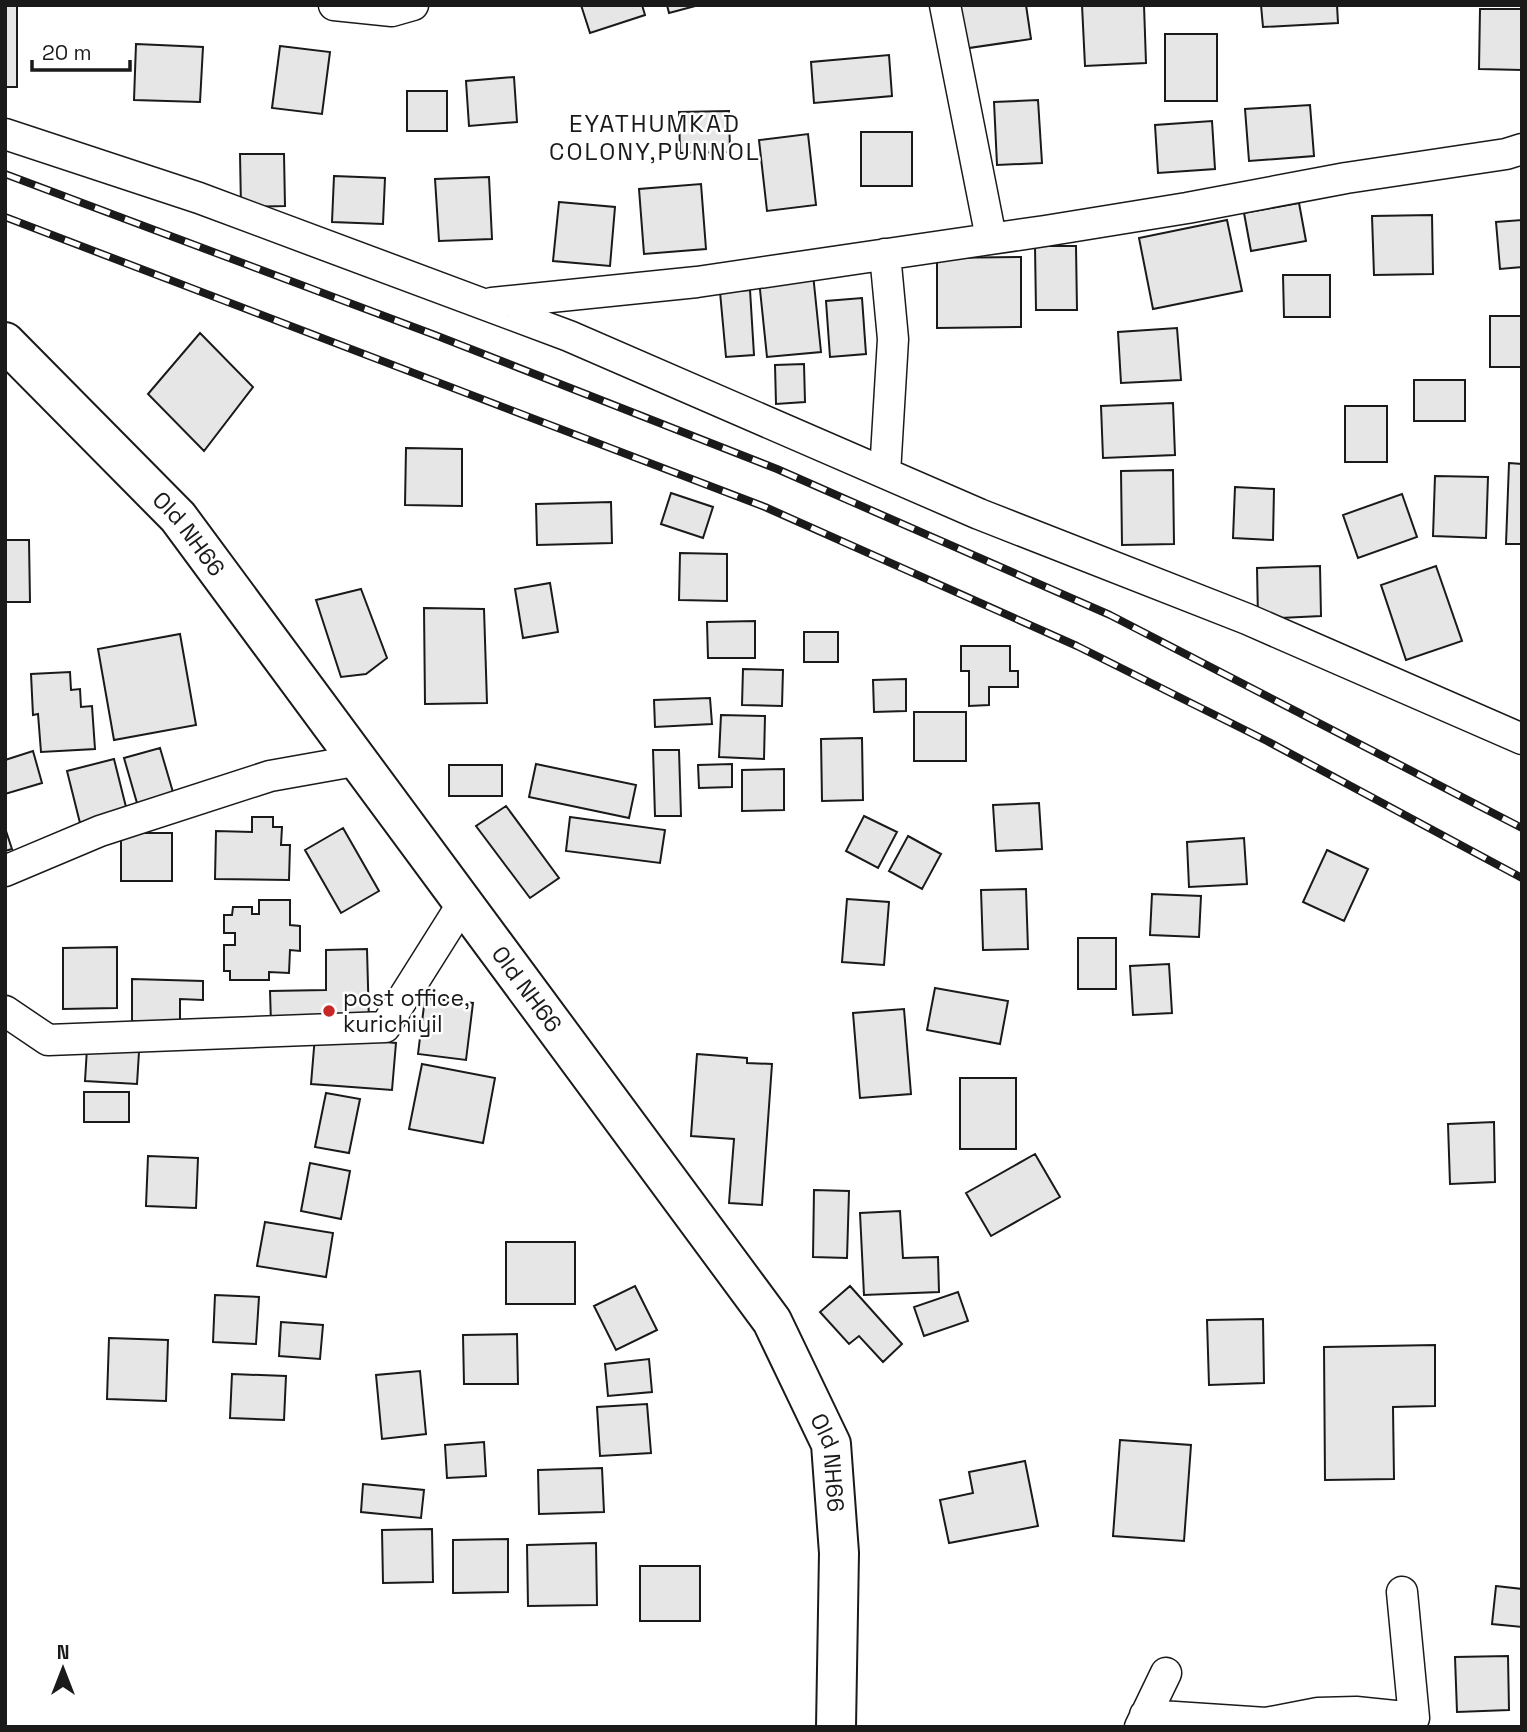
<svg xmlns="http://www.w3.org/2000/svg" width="1527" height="1732" font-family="'Space Grotesk',sans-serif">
	<rect width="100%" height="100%" fill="#fff"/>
	<path fill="#e6e6e6" stroke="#1a1a1a" stroke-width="2" d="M17 5V87H5V6Z
		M581 5H642L645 15 590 33Z
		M667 5H699L669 13Z
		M956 5H1026L1031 39 962 49Z
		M1082 5H1144L1146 63 1085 66Z
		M1261 5H1337L1338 23 1263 27Z
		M1480 9H1522V70L1479 69Z
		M1165 34H1217V101H1165Z
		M136 44 203 47 200 102 134 100Z
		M280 46 330 52 322 114 272 108Z
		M889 55 892 96 814 103 811 62Z
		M514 77 517 122 469 126 466 81Z
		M407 91H447V131H407Z
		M1038 100 1042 163 997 165 994 102Z
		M1310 105 1314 156 1249 161 1245 109Z
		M729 111 730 152 680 153 679 112Z
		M1212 121 1215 169 1158 173 1155 125Z
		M861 132H912V186H861Z
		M808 134 816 205 767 211 759 140Z
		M240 154H284L285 206 241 207Z
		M334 176 385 178 383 224 332 222Z
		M489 177 492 239 439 241 435 179Z
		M701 184 706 249 644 254 639 189Z
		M559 202 615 207 610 266 553 261Z
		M1299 203 1306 241 1251 251 1244 213Z
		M1432 215 1433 274 1374 275 1372 216Z
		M1227 220 1242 291 1153 309 1139 238Z
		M1522 220V267L1500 269 1496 222Z
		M1035 246H1076L1077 310H1036Z
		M1021 257V327L937 328V258Z
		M813 274 821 352 767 357 759 280Z
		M1283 275H1330V317H1284Z
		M750 290 754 355 726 357 720 292Z
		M862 298 866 354 830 357 826 301Z
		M1490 316H1522V367H1490Z
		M1177 328 1181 380 1121 383 1118 332Z
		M200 333 253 387 204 451 148 394Z
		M804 364 805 402 776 404 775 365Z
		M1414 380H1465V421H1414Z
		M1173 403 1175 455 1103 458 1101 406Z
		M1345 406H1387V462H1345Z
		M406 448 462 449V506L405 505Z
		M1509 463 1522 464V544H1506Z
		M1173 470 1174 544 1122 545 1121 471Z
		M1435 476 1488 477 1486 538 1433 536Z
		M1235 487 1274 489 1273 540 1233 538Z
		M671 493 713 507 703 538 661 524Z
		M1402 494 1417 537 1358 558 1343 515Z
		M611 502 612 543 537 545 536 504Z
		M5 540H29L30 602H5Z
		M680 553 727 554V601L679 600Z
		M1320 566 1321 616 1258 619 1257 568Z
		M1436 566 1462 641 1406 660 1381 585Z
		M550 583 558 632 523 638 515 589Z
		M361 589 387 658 366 674 341 677 316 600Z
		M424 608 484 609 487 703 425 704Z
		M755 621V658H708L707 622Z
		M804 632H838V662H804Z
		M180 634 196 725 114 740 98 649Z
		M961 646H1010V671H1018V687H989V705L969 706V671H961Z
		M743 669 783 670 782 706 742 705Z
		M70 672 71 690 80 689 81 707 92 706 95 749 41 752 38 714 33 715 31 674Z
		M906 679V711L874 712 873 680Z
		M710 698 712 724 655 727 654 700Z
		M914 712H966V761H914Z
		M721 715 765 716 764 759 719 757Z
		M862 738 863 800 822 801 821 739Z
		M160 748 175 799 139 810 124 758Z
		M653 750H679L681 816H655Z
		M33 751 42 783 5 794V760Z
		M114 759 127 811 80 823 67 771Z
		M536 764 636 785 629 818 529 797Z
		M732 764V787L699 788 698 765Z
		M449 765H502V796H449Z
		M784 769V810L742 811V770Z
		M1039 803 1042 849 996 851 993 805Z
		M506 806 559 878 530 898 476 826Z
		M864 816 897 832 878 868 846 851Z
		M252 817H273V827H282L281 845H290L289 880 215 879 216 831 252 832Z
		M570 817 665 830 660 863 566 851Z
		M5 828 12 849 5 851Z
		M343 828 379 891 341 913 305 850Z
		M121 833H172V881H121Z
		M908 836 941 854 922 889 889 871Z
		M1244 838 1247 884 1189 887 1187 842Z
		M1327 850 1368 869 1344 921 1303 902Z
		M1026 889 1028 949 983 950 981 890Z
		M1152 894 1201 896 1199 937 1150 935Z
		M847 899 889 902 884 965 842 962Z
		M259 900H290V925L300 926V951L290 950 289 973 269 972V980H230V971H224V945H235V933H224V915H232L233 907H252V914H259Z
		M1078 938H1116V989H1078Z
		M117 947V1008L63 1009V948Z
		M367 949 369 1022 271 1023 270 991 326 990V950Z
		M1169 964 1172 1013 1133 1015 1130 966Z
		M132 979 203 981V1000L180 999V1022L132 1021Z
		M935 988 1008 1001 1000 1044 927 1030Z
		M425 998 473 1003 466 1060 418 1054Z
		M904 1009 911 1094 860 1098 853 1013Z
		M315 1036 396 1043 392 1090 311 1084Z
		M87 1048 139 1052 137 1084 85 1081Z
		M697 1054 747 1058V1063L772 1064 762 1205 729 1203 734 1139 691 1136Z
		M422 1064 495 1078 483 1143 409 1129Z
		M960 1078H1016V1149H960Z
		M84 1092H129V1122H84Z
		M326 1093 360 1099 349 1153 315 1147Z
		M1494 1122 1495 1182 1450 1184 1448 1124Z
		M1035 1154 1060 1197 991 1236 966 1193Z
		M148 1156 198 1158 196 1208 146 1206Z
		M310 1163 350 1171 341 1219 301 1211Z
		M814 1190 849 1191 847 1258 813 1257Z
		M900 1211 903 1258 938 1257 939 1292 864 1295 860 1213Z
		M265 1222 333 1233 326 1277 257 1266Z
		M506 1242H575V1304H506Z
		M635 1286 657 1330 616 1350 594 1306Z
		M850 1286 902 1344 883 1362 859 1336 849 1344 820 1312Z
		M958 1292 968 1321 924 1336 914 1307Z
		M215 1295 259 1297 256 1344 213 1342Z
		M1263 1319 1264 1383 1209 1385 1207 1320Z
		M281 1322 323 1325 320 1359 279 1356Z
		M517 1334 518 1384H464L463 1335Z
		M109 1338 168 1340 166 1401 107 1399Z
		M1435 1345V1406L1393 1407 1394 1479 1325 1480 1324 1347Z
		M649 1359 652 1392 608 1396 605 1364Z
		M420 1371 426 1434 382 1439 376 1375Z
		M232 1374 286 1376 284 1420 230 1418Z
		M647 1404 651 1453 600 1456 597 1407Z
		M1120 1440 1191 1445 1184 1541 1113 1536Z
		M484 1442 486 1476 447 1478 445 1445Z
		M1025 1461 1038 1526 949 1543 940 1500 973 1493 969 1472Z
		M602 1468 604 1512 539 1514 538 1470Z
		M363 1484 424 1490 421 1518 361 1512Z
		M432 1529 433 1582 383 1583 382 1530Z
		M508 1539V1592L453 1593V1540Z
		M596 1543 597 1605 528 1606 527 1545Z
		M640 1566H700V1621H640Z
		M1496 1586 1522 1589V1627L1492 1624Z
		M1508 1656 1509 1710 1457 1712 1455 1657Z"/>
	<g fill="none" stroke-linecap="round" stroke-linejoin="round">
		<defs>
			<path id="minor" d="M334 5 392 11 413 5
				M945 5 991 238
				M5 134 199 198 569 336 979 514 1247 619 1522 739
				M885 254 893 339 885 473
				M492 303 697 282 1045 231 1187 208 1346 178 1506 154 1522 149
				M5 871 100 831 270 776 360 760
				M5 1011 48 1040 385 1027 463 903
				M1145 1715 1266 1723 1318 1713 1356 1712 1414 1718 1402 1592
				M1140 1727 1166 1673"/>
			<g id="primary">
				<path id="s1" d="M5 342 178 517 772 1321 831 1444 839 1553 836 1727"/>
			</g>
		</defs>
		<use href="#minor" stroke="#1a1a1a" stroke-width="33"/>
		<use href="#primary" stroke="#1a1a1a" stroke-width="42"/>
		<use href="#minor" stroke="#fff" stroke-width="30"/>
		<use href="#primary" stroke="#fff" stroke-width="38"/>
		<defs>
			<path id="rail" d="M5 174 435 335 777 469 1110 615 1522 828
				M5 217 765 507 1077 646 1267 741 1522 878"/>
		</defs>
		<use href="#rail" stroke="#1a1a1a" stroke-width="8"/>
		<use href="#rail" stroke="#fff" stroke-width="5" stroke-dasharray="16" stroke-linecap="butt"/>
	</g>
	<circle fill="#c62828" stroke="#fff" stroke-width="2.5" cx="329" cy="1011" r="7"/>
	<g text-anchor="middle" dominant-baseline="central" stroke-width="5" stroke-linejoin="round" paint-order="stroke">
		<g font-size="23" fill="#1a1a1a" stroke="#fff">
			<text stroke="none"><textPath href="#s1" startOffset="266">Old NH66</textPath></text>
			<text stroke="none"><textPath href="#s1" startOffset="833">Old NH66</textPath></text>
			<text stroke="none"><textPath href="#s1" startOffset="1400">Old NH66</textPath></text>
		</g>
		<g font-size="23" fill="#1a1a1a" stroke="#fff" text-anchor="start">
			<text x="343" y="998">post office,<tspan x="343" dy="26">kurichiyil</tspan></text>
		</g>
		<g font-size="24" letter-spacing="2" fill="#1a1a1a" stroke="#fff">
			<text x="655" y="123">EYATHUMKAD<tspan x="655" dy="28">COLONY,PUNNOL</tspan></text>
		</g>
	</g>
	<rect width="1527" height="1732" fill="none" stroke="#1a1a1a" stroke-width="14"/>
	<g transform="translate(63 1669)" stroke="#ffffff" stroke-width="5" paint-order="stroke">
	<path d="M0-5L12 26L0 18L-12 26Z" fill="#1a1a1a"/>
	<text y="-10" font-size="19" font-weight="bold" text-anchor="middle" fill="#1a1a1a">N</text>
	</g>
	<path d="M32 60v10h98v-10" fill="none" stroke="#1a1a1a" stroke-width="3.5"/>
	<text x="42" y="60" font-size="21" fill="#1a1a1a" stroke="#ffffff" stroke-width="5" paint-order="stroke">20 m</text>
</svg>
